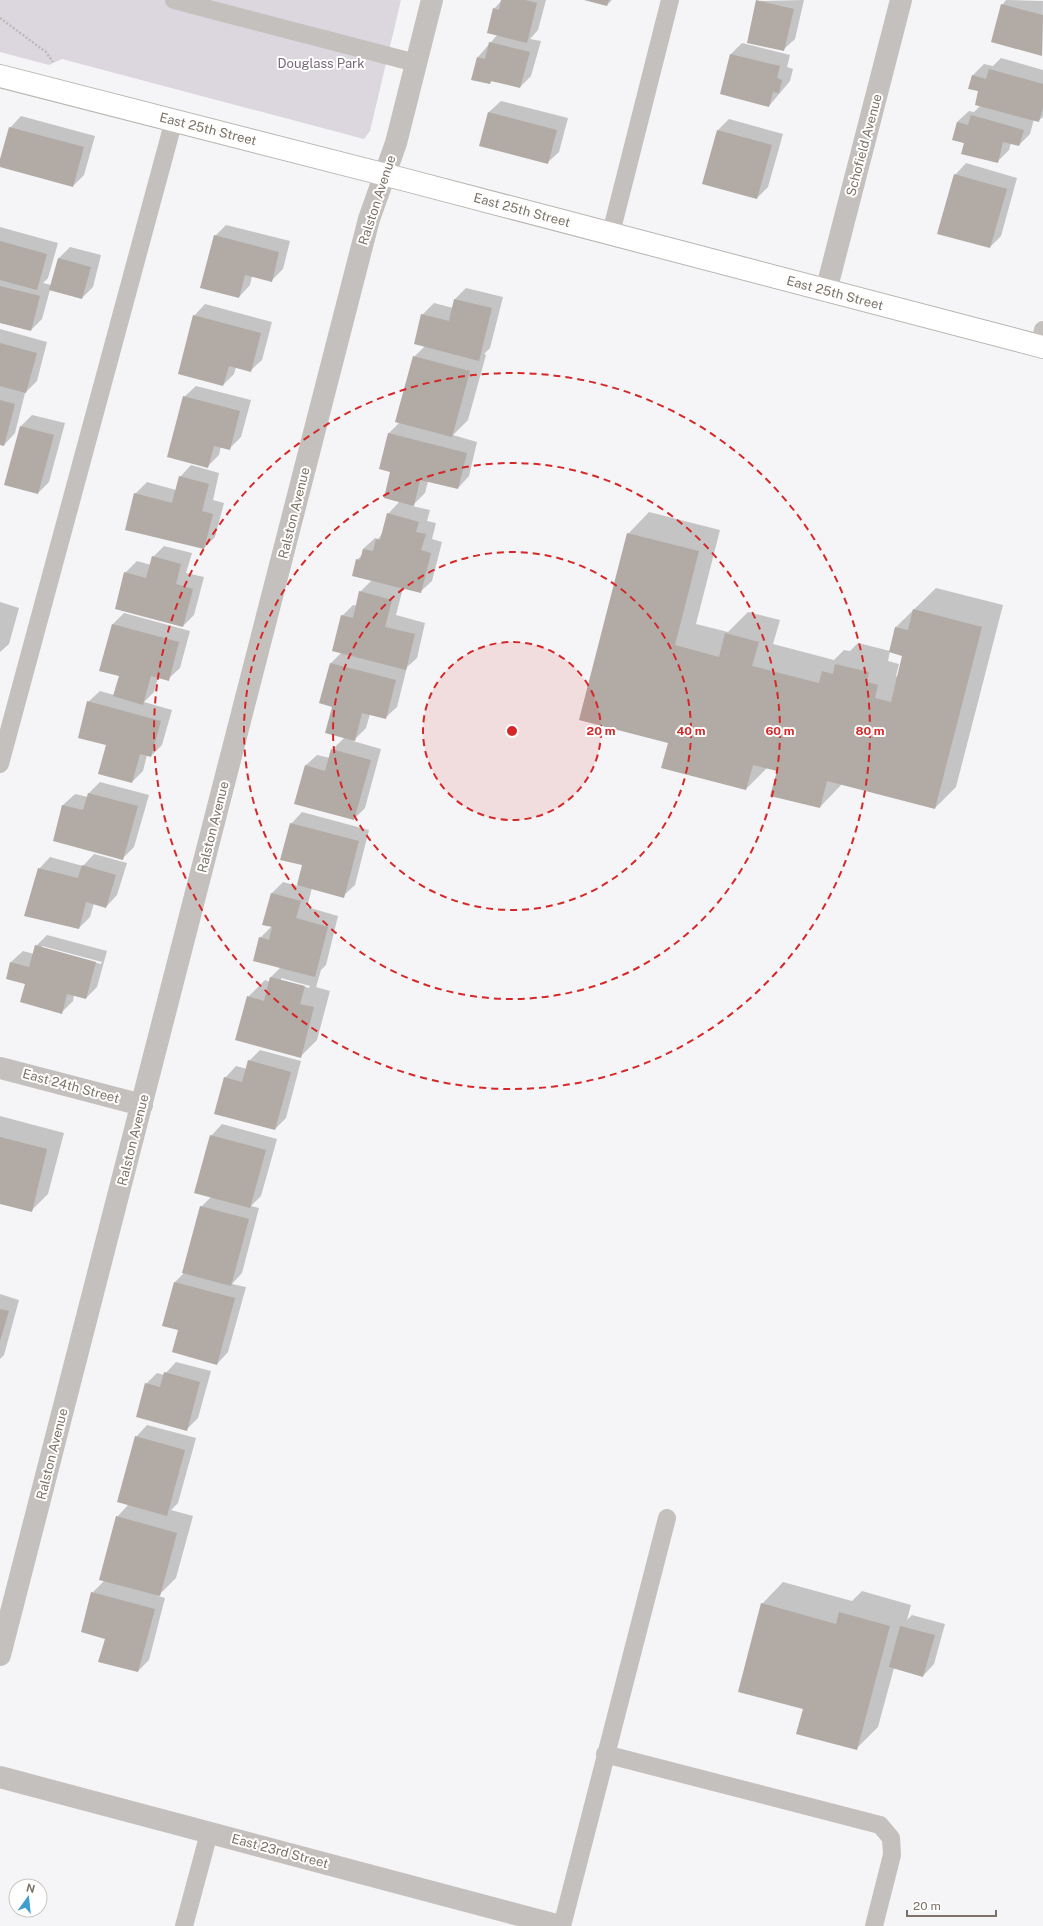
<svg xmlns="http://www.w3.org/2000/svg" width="1043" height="1926" font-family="'Public Sans',sans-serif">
	<rect width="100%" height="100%" fill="#f5f5f7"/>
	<path fill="#dcd6de" d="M0 0H401L370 131 364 139 62 59 49 65 0 52Z"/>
	<path fill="#0003" fill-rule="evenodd" d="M502 0H546L538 30 530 39 541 41 531 76 520 87 493 80 490 83 478 57 498 34 494 9Z
		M586 0H612L607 5Z
		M804 0 795 39 783 50 757 1Z
		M1006 0 1043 1 1042 54 1002 5Z
		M742 43 790 55 787 67 793 69 790 81 769 106 721 93 731 54Z
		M1001 58 1043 70V117L1039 120 1034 119 1030 134 1019 145 1011 143 1009 150 997 162 965 143 953 140 957 122 969 111 974 112 981 105 980 91 973 75 984 64 993 66Z
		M501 101 568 118 559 152 547 163 480 145 489 112Z
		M21 116 95 136 84 175 73 186 0 166 10 128Z
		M729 119 783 134 768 187 757 198 718 130Z
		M966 163 1017 178 1001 236 990 247 955 175Z
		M226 225 290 241 283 269 271 281 252 276 250 285 239 297 215 236Z
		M0 227 58 243 48 278 43 283 51 285 59 258 70 247 101 255 93 287 82 298 50 290 42 319 31 330 0 322Z
		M466 288 503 297 490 348 484 354 486 355 468 420 453 435 477 442 469 476 458 488 428 481 425 493 412 506 430 510 427 521 436 523 432 539 442 542 432 581 420 592 403 588 396 615 425 623 417 658 407 667 397 707 385 718 370 714 366 728 353 741 381 749 365 808 354 819 305 766 317 755 330 758 332 750 345 737 333 706 320 703 331 663 341 653 342 616 353 605 357 606 360 592 372 580 357 560 362 555 363 549 375 538 378 539 382 534 388 514 400 501 391 471 380 468 389 433 400 422 414 357 425 346 422 315 434 303 453 308 455 299Z
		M205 304 272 322 262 360 250 371 236 367 234 374 223 385 194 316Z
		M0 329 47 342 37 381 25 393 15 433 4 445 0 444Z
		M196 386 251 400 241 437 229 449 221 446 219 455 208 466 184 397Z
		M32 415 65 423 49 482 38 493 6 484 21 426Z
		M191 465 219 473 213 500 224 503 215 537 204 548 135 494 147 482 176 490 180 477Z
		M649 512 720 530 696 624 728 632 748 612 780 620 773 644 834 660 844 650 850 651 858 643 890 651 896 627 936 588 1003 605 956 787 935 808 842 784 820 807 778 770 768 767 746 789 669 742 628 534ZM890 651 903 655 898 677 896 676 899 664 888 661Z
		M164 546 192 553 186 573 204 577 194 615 183 626 125 573 137 561 151 565 153 557Z
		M0 602 19 608 9 644 0 652Z
		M124 613 190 631 180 668 168 679 158 677 154 692 144 702 172 710 162 745 151 756 147 755 143 771 132 782 107 744 88 702 100 691 114 695 120 676 113 624Z
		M100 782 149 795 134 847 123 858 54 840 63 805 75 794 88 797 89 793Z
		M302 812 369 830 355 885 343 896 312 888 307 907 338 916 326 965 321 970 316 987 330 991 317 1040 300 1057 248 997 265 980 270 982 271 977 281 967 260 938 272 926V893L283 882 298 886 303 865 291 824ZM281 978 310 986 309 988 281 980Z
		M94 854 127 863 117 895 106 907 94 903 90 917 79 928 39 869 50 857 83 866Z
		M47 935 107 951 97 987 86 998 74 995 73 1001 61 1013 26 983 11 962 23 951 34 954 36 946ZM42 946 102 962 101 964 42 948Z
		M260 1050 301 1061 286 1118 275 1129 225 1078 236 1066 247 1069 249 1061Z
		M0 1116 64 1133 48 1194 31 1211 0 1203Z
		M222 1124 277 1139 261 1196 251 1206 259 1208 242 1273 232 1284 246 1287 228 1352 217 1364 179 1329 174 1283 185 1272 201 1207 211 1197V1136Z
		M0 1294 19 1300 4 1355 0 1359Z
		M176 1362 211 1371 198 1418 187 1429 146 1384 157 1373 164 1375Z
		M147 1425 196 1438 178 1503 171 1510 193 1516 176 1578 158 1596 165 1598 149 1660 138 1671 106 1638 92 1593 105 1580 117 1517 129 1504 136 1437Z
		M783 1582 852 1601 862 1591 911 1605 907 1620 912 1615 945 1624 934 1664 923 1676 894 1668 878 1727 856 1749 804 1708 762 1604Z"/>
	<path fill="#b1aaa5" d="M501 0H525L537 3 527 43 487 33 493 8 499 10Z
		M584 0H609L607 6Z
		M756 0 794 9 784 51 747 43Z
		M1001 4 1043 15 1042 56 991 42Z
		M489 42 530 52 520 88 491 81 490 84 471 80 477 57 485 59Z
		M730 54 780 66 777 78 782 80 779 93 773 92 769 107 720 94Z
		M989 69 1043 84V107L1039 122 975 105 978 91 968 89 972 75 986 79Z
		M488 112 557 130 548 164 479 146Z
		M971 115 1024 130 1019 146 1003 142 998 163 961 154 964 143 952 140 957 122 968 125Z
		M9 127 84 147 73 187 0 167V159Z
		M717 130 772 145 757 199 702 184Z
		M954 174 1007 189 990 248 937 234Z
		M214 235 279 252 272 282 245 275 239 298 200 288Z
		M0 241 47 254 37 290 0 280Z
		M58 258 91 267 82 299 49 290Z
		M0 286 40 296 31 331 0 323Z
		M454 299 492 308 479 361 414 344 421 314 449 321Z
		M193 315 261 333 251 372 229 366 223 386 178 374Z
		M0 343 37 353 26 393 0 386Z
		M413 356 470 371 452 437 395 422Z
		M183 396 240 411 230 450 214 446 208 468 167 457Z
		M0 400 15 404 4 446 0 445Z
		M20 426 54 435 38 494 4 485Z
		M388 433 467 453 458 489 420 480 414 506 384 498 390 472 379 469Z
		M179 476 209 484 202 511 213 514 204 549 125 530 134 493 172 503Z
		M387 513 419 522 416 532 426 534 421 550 431 553 421 593 352 576 356 559 360 560 363 549 373 551 376 539 380 540Z
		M627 533 699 551 675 645 719 657 725 633 759 642 752 666 819 683 822 671 833 674 835 664 869 672 867 682 878 685 875 698 891 702 902 656 889 652 895 627 908 630 913 609 982 627 935 809 827 781 820 808 770 796 777 771 753 765 746 790 661 768 668 743 579 720Z
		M152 556 181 564 176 584 193 589 183 627 115 609 124 572 146 578Z
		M359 591 392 600 385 627 415 634 406 670 332 651 341 615 353 618Z
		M112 624 179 642 169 681 151 676 143 705 113 696 119 676 99 671Z
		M330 663 396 680 386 719 362 713 355 741 325 733 332 707 319 703Z
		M87 701 161 721 151 757 140 754 132 783 98 774 106 745 78 738Z
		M331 749 371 760 354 820 294 804 305 765 325 771Z
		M88 793 138 806 123 860 53 841 62 805 83 810Z
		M290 823 359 841 344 898 297 885 302 865 280 860Z
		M82 865 116 875 106 908 86 902 79 929 24 916 38 868 78 878Z
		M271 893 301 901 296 918 328 927 315 977 253 961 259 937 269 940 272 927 262 925Z
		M35 945 96 962 86 999 67 994 62 1014 20 1002 25 984 6 979 10 962 29 967Z
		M270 977 305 986 300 1004 314 1007 301 1058 235 1040 247 996 264 1001Z
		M248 1060 291 1072 275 1130 214 1114 224 1077 242 1082Z
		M210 1135 266 1150 250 1208 194 1193Z
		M0 1137 47 1149 32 1212 0 1204Z
		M200 1206 249 1219 231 1286 182 1273Z
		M174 1282 235 1298 217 1365 172 1352 178 1330 162 1326Z
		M0 1309 9 1311 0 1341Z
		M164 1372 200 1382 187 1431 136 1417 145 1383 160 1387Z
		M135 1436 185 1450 167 1516 117 1502Z
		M116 1516 177 1533 160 1596 99 1580Z
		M91 1592 155 1609 138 1672 98 1662 105 1639 81 1632Z
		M761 1603 836 1624 839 1612 890 1626 857 1750 796 1734 803 1709 738 1692Z
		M900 1626 935 1635 923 1677 889 1667Z"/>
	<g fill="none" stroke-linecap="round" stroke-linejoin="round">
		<defs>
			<path id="secondary" d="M0 76 406 180 1043 347"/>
		</defs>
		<use href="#secondary" stroke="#b9b4af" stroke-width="24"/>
		<path stroke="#bcbab7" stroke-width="2.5" stroke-dasharray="2 2" stroke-linecap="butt" d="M0 18 46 52 53 62"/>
		<path stroke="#c4c0bd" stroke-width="18" d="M174 0 416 63
			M611 233 670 0
			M1039 346 1043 330
			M0 764 174 120
			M605 1754 880 1825 891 1838 892 1855 874 1926
			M184 1926 209 1833
			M562 1926 667 1518"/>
		<path stroke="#c4c0bd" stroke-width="22" d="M826 291 901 0
			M0 1068 142 1105
			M0 1655 369 219 396 143 432 0
			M0 1777 560 1926"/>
		<use href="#secondary" stroke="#fff" stroke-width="22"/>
	</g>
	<circle cx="512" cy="731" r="89" fill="#d62828" fill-opacity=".12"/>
	<g fill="none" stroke="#d62828" stroke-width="2" stroke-dasharray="7 5">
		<circle cx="512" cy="731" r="89"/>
		<circle cx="512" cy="731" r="179"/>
		<circle cx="512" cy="731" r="268"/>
		<circle cx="512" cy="731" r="358"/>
	</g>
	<g text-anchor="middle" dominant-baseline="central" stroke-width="4" stroke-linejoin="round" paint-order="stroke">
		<g font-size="13" fill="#78687a" stroke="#fff">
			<text x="321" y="63">Douglass Park</text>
		</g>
		<g font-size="13" fill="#7c7266" stroke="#fff">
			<text transform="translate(208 129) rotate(14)">East 25th Street</text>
			<text transform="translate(864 145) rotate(-75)">Schofield Avenue</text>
			<text transform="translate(377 200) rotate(-72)">Ralston Avenue</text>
			<text transform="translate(522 210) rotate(15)">East 25th Street</text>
			<text transform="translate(835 293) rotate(15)">East 25th Street</text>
			<text transform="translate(294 513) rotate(-76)">Ralston Avenue</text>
			<text transform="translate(213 827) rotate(-76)">Ralston Avenue</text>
			<text transform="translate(71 1086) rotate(15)">East 24th Street</text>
			<text transform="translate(133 1140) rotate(-76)">Ralston Avenue</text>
			<text transform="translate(52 1454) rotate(-76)">Ralston Avenue</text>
			<text transform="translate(280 1851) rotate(15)">East 23rd Street</text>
		</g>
	</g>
	<circle cx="512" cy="731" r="6" fill="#d62828" stroke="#fff" stroke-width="2"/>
	<g font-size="12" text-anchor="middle" font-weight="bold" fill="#d62828" stroke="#fff" stroke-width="4" stroke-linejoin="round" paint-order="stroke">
		<text x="601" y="735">20 m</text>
		<text x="691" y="735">40 m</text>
		<text x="780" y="735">60 m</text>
		<text x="870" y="735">80 m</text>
	</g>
	<g transform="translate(28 1898) rotate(15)"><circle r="19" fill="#ffffff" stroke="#cbc7c2"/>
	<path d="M0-3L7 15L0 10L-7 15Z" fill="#3e9fce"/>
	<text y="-6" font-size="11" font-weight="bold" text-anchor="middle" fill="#7c7266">N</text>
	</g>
	<path d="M907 1910v6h89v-6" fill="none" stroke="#7c7266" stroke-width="2"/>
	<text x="913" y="1910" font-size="12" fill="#7c7266" stroke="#ffffff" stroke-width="3" paint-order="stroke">20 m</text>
</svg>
